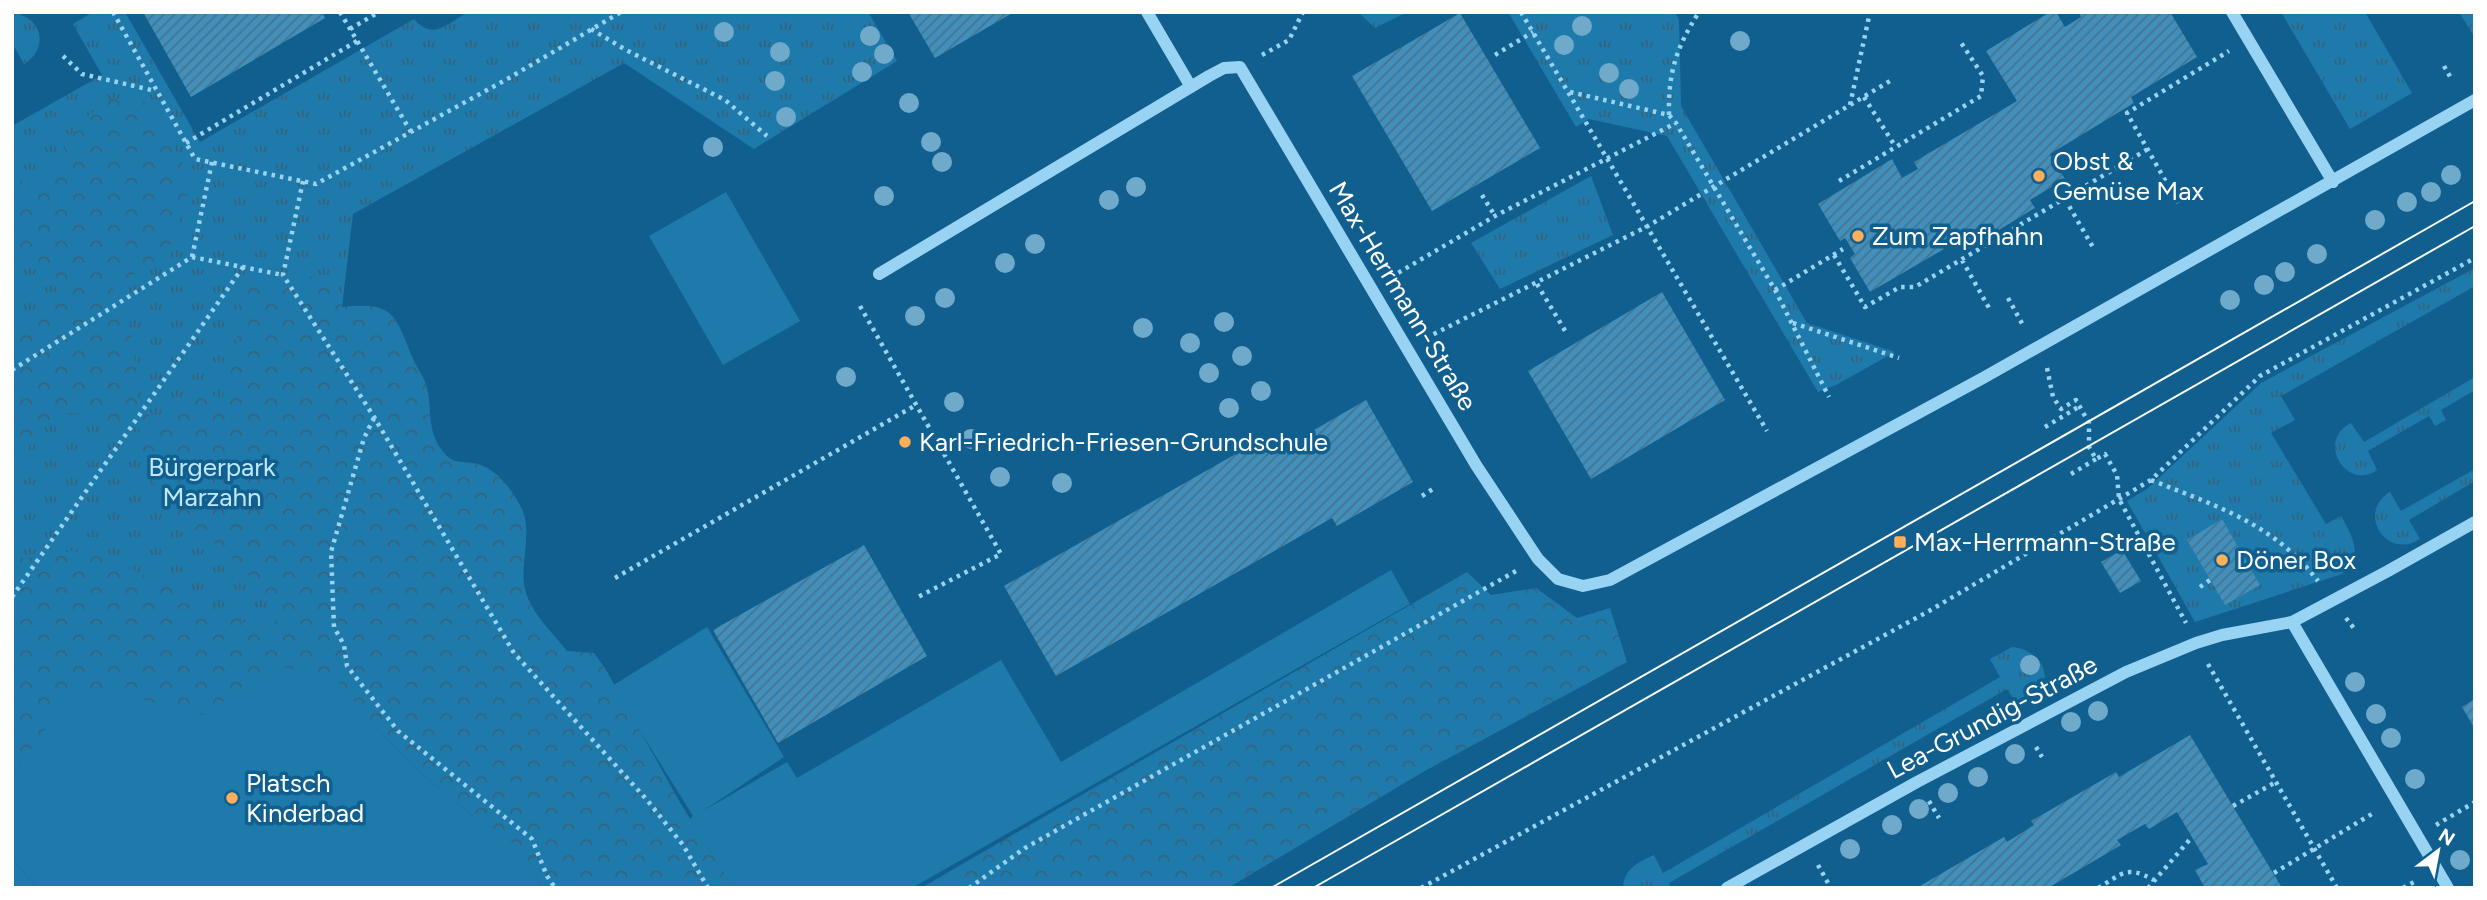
<svg xmlns="http://www.w3.org/2000/svg" width="2487" height="900" font-family="Figtree,sans-serif">
	<defs>
		<pattern id="grass-tufts" width="24" height="20" patternUnits="userSpaceOnUse" patternTransform="scale(1.75)"><rect width="24" height="20" fill="#1e7aab"/><path d="M3 7l-1-3M5 7V3M7 7l1-3M15 17l-1-3M17 17v-4M19 17l1-3" fill="none" stroke="#35637c"/></pattern>
		<pattern id="forest-crowns" width="20" height="18" patternUnits="userSpaceOnUse" patternTransform="scale(1.75)"><rect width="20" height="18" fill="#1e7aab"/><path d="M2 6a3 3 0 1 1 6 0M12 15a3 3 0 1 1 6 0" fill="none" stroke="#35637c"/></pattern>
		<pattern id="building-hatch" width="6" height="6" patternUnits="userSpaceOnUse" patternTransform="scale(1.75)"><rect width="6" height="6" fill="#418fba"/><path d="M-1 1l2-2M0 6l6-6M5 7l2-2" fill="none" stroke="#45748e"/></pattern>
	</defs>
	<rect width="100%" height="100%" fill="#105f8e"/>
	<path fill="url(#grass-tufts)" d="M93 12H125L200 142 414 19C433 41 447 24 468 12H868L897 61 754 149 624 63 353 214 342 307 524 627 682 806 733 888H542L533 866 503 833 478 820 381 733 205 715 70 693 12 776V126L102 75 73 24Z
		M1358 12H1405V13L1375 28Z
		M1508 12H1675L1679 20 1681 106 1807 323 1895 352 1836 385 1818 392 1667 136 1589 119 1576 127Z
		M2281 12H2365L2412 93 2350 129Z
		M2459 12H2475V38Z
		M12 13C42 16 50 48 24 64L15 48 12 49Z
		M1591 176 1613 235 1500 289 1471 243Z
		M2475 268V286L2281 396 2295 420 2271 433 2326 524 2341 516C2352 535 2365 558 2342 574L2195 622 2127 501 2147 489 2261 383Z
		M2475 377V390L2441 410 2446 420 2435 426 2429 416 2368 451 2377 470C2347 492 2315 441 2351 423L2364 442Z
		M2475 469V481L2409 520 2420 539C2386 561 2356 512 2390 492L2401 511Z
		M2012 647C2036 649 2056 672 2037 694 2032 699 2024 703 2018 706L2007 689 1669 883 1671 888H1623C1624 869 1638 862 1654 855L1663 873 2000 677 1990 659Z
		M12 859 37 888H12Z"/>
	<path fill="url(#forest-crowns)" d="M112 98 143 101 155 114 191 176 189 192 175 227 170 247 150 264 112 287 129 319 136 367V394L152 420 175 408 194 386 222 399 236 355 239 284 316 276 335 289 342 307C395 301 395 315 413 359 417 368 425 378 427 388 432 409 427 430 441 449 452 464 458 461 473 463 497 467 512 490 522 509 533 534 519 564 525 589 530 612 553 633 567 651L594 653 605 668 682 806 733 888H542L533 866 503 833 478 820 417 770 381 733 257 676 205 715 106 691 70 693 22 763 12 754V558H41L72 551 101 556 214 605 255 629 287 615 228 554 168 509 146 465 139 427C130 426 120 426 111 424 99 421 86 414 74 413 39 413 19 463 12 490V331L68 297 46 263 21 270 12 267V174L32 187 57 161 70 136 89 115Z
		M1467 572 1491 595 1536 588 1577 618 1610 608 1627 662 1423 772 1228 888H921Z"/>
	<path fill="#1e7aab" d="M726 192 800 321 723 365 649 236Z
		M1391 570 1410 604 912 888H733L690 819 693 816 612 686 707 627 784 757 703 811 787 762 797 778 1001 660 1061 762Z
		M285 668 311 671 338 682 381 733 417 770 478 820 503 833 533 866 542 888H37L12 859V776L70 693 106 691 205 715 257 677Z"/>
	<path fill="url(#building-hatch)" d="M143 12H322L325 18 191 97Z
		M908 12H1014L935 58Z
		M2050 12H2056L2065 27 2081 17 2079 12H2170L2197 57 2131 97 2134 103 2050 154 2065 179 2030 200 2035 208 1966 250 1956 234 1941 243 1944 249 1870 292 1850 258 1855 254 1845 238 1840 241 1818 204 1892 159 1902 178 1918 169 1914 162 2017 101 1986 51Z
		M1460 13 1540 148 1432 211 1352 76Z
		M1662 292 1725 400 1591 479 1528 371Z
		M1366 400 1413 482 1337 526 1332 518 1056 676 1004 586 1262 439 1271 455Z
		M2222 519 2260 585 2225 605 2187 540Z
		M864 545 927 656 778 743 713 630Z
		M2122 550 2141 581 2120 593 2101 562Z
		M2475 699V729L2462 707Z
		M2190 735 2282 888H2205L2195 870 2208 864 2177 812 2149 829 2145 824 2117 840 2121 845 2048 888H1921L1920 886 2004 837 2007 842 2034 825 2031 821 2116 772 2119 777Z"/>
	<g fill="none" stroke-linecap="round" stroke-linejoin="round">
		<path stroke="#98d3f3" stroke-width="4.5" stroke-dasharray="3.5 5" stroke-linecap="butt" d="M113 12 195 159 316 184 509 78 621 12
			M340 12 411 132
			M1521 12 1767 431
			M350 29 379 12
			M591 29 626 50 725 100 767 136
			M1262 55 1289 40 1303 12
			M1495 55 1533 32
			M63 56 82 74 156 91
			M2444 66 2452 80
			M1570 92 1669 115 1676 123 1775 290 1829 397
			M1864 97 1895 146
			M1850 105 1870 12
			M1669 115C1668 73 1676 48 1699 12
			M186 143 357 41
			M303 181 283 275 374 417 514 653 647 800 683 845 708 888
			M1839 181 1981 96 1983 76 1960 41
			M1482 195 1495 216
			M2065 199 2094 249
			M2178 203 2127 113 2229 51
			M1834 255 1865 307 1900 287H1915L2148 149
			M192 257 212 162
			M1962 260 1989 308
			M1391 277 1495 216 1676 123
			M1537 284 1567 334
			M1775 290 1843 249
			M2008 298 2024 327
			M860 306 1001 554 918 597
			M1793 323 1899 358
			M1426 338 1648 226 1890 81
			M2047 368 2053 397 2061 409 2076 400 2089 423V447L2096 459 2105 454 2117 475 2119 499 2186 623
			M12 370 192 257 283 275
			M374 418 364 438 331 552 334 627 344 645 347 666 398 731 532 839 547 876 555 888
			M2045 427 2080 406
			M2071 474 2096 459
			M2151 480C2216 506 2273 523 2318 581
			M1422 496 1436 487
			M615 578 916 405
			M2200 587 2210 580
			M12 597 243 267
			M2346 618 2356 631
			M2208 664 2337 888
			M2036 747 2042 757
			M1929 801 1939 818
			M2233 806 2276 782
			M2436 825 2475 802
			M1818 865 1828 883
			M2274 873 2375 812
			M969 888 1025 848 1516 571
			M1421 888 1929 611 2151 480 2260 376 2475 258
			M2098 888C2124 873 2126 865 2154 880
			M2148 888 2192 837
			M2403 888 2418 880"/>
		<path stroke="#98d3f3" stroke-width="12" d="M1147 12 1191 87
			M2232 12 2333 182
			M879 274 1209 76 1224 68 1240 67 1476 465 1538 559 1558 579 1583 586 1610 580 1983 378 2475 100
			M2292 622 2448 888
			M1727 888 1917 782 2126 672 2196 643 2222 635 2292 622 2388 571 2475 522"/>
		<path stroke="#fff" stroke-width="2" d="M1271 888 2475 201
			M1313 888 2475 226"/>
	</g>
	<g fill="#70aacb">
		<circle cx="1582" cy="26" r="10"/>
		<circle cx="724" cy="32" r="10"/>
		<circle cx="870" cy="36" r="10"/>
		<circle cx="1740" cy="41" r="10"/>
		<circle cx="1564" cy="45" r="10"/>
		<circle cx="780" cy="52" r="10"/>
		<circle cx="884" cy="54" r="10"/>
		<circle cx="862" cy="72" r="10"/>
		<circle cx="1609" cy="73" r="10"/>
		<circle cx="775" cy="81" r="10"/>
		<circle cx="1629" cy="89" r="10"/>
		<circle cx="909" cy="103" r="10"/>
		<circle cx="786" cy="117" r="10"/>
		<circle cx="931" cy="142" r="10"/>
		<circle cx="713" cy="147" r="10"/>
		<circle cx="942" cy="162" r="10"/>
		<circle cx="2451" cy="175" r="10"/>
		<circle cx="1136" cy="187" r="10"/>
		<circle cx="2431" cy="192" r="10"/>
		<circle cx="884" cy="196" r="10"/>
		<circle cx="1109" cy="200" r="10"/>
		<circle cx="2407" cy="202" r="10"/>
		<circle cx="2375" cy="220" r="10"/>
		<circle cx="1035" cy="244" r="10"/>
		<circle cx="2317" cy="254" r="10"/>
		<circle cx="1005" cy="263" r="10"/>
		<circle cx="2285" cy="272" r="10"/>
		<circle cx="2264" cy="285" r="10"/>
		<circle cx="945" cy="298" r="10"/>
		<circle cx="2230" cy="300" r="10"/>
		<circle cx="915" cy="316" r="10"/>
		<circle cx="1224" cy="322" r="10"/>
		<circle cx="1143" cy="328" r="10"/>
		<circle cx="1190" cy="343" r="10"/>
		<circle cx="1242" cy="356" r="10"/>
		<circle cx="1209" cy="373" r="10"/>
		<circle cx="846" cy="377" r="10"/>
		<circle cx="1261" cy="391" r="10"/>
		<circle cx="954" cy="402" r="10"/>
		<circle cx="1229" cy="408" r="10"/>
		<circle cx="971" cy="439" r="10"/>
		<circle cx="1000" cy="477" r="10"/>
		<circle cx="1062" cy="483" r="10"/>
		<circle cx="2030" cy="665" r="10"/>
		<circle cx="2355" cy="682" r="10"/>
		<circle cx="2098" cy="711" r="10"/>
		<circle cx="2376" cy="714" r="10"/>
		<circle cx="2071" cy="722" r="10"/>
		<circle cx="2391" cy="738" r="10"/>
		<circle cx="2015" cy="754" r="10"/>
		<circle cx="1978" cy="777" r="10"/>
		<circle cx="2415" cy="779" r="10"/>
		<circle cx="1948" cy="793" r="10"/>
		<circle cx="1919" cy="809" r="10"/>
		<circle cx="1892" cy="825" r="10"/>
		<circle cx="1850" cy="849" r="10"/>
		<circle cx="2460" cy="860" r="10"/>
	</g>
	<g fill="#ffaf59" stroke="#105f8e" stroke-width="2.5">
		<circle cx="2039" cy="176" r="7"/>
		<circle cx="1858" cy="236" r="7"/>
		<circle cx="905" cy="442" r="7"/>
		<rect x="1893" y="535" width="14" height="14" rx="3.5"/>
		<circle cx="2222" cy="560" r="7"/>
		<circle cx="232" cy="798" r="7"/>
	</g>
	<g text-anchor="middle" dominant-baseline="central" stroke-width="7" stroke-linejoin="round" paint-order="stroke">
		<g font-size="26" fill="#fff" stroke="#105f8e" text-anchor="start">
			<text x="2053" y="161">Obst &amp;<tspan x="2053" dy="30">Gemüse Max</tspan></text>
			<text x="1872" y="236">Zum Zapfhahn</text>
			<text x="919" y="442">Karl-Friedrich-Friesen-Grundschule</text>
			<text x="1914" y="542">Max-Herrmann-Straße</text>
			<text x="2236" y="560">Döner Box</text>
			<text x="246" y="783">Platsch<tspan x="246" dy="30">Kinderbad</tspan></text>
		</g>
		<g font-size="26" fill="#fff" stroke="#105f8e">
			<text transform="translate(1403 296) rotate(59)">Max-Herrmann-Straße</text>
			<text transform="translate(1992 717) rotate(-28)">Lea-Grundig-Straße</text>
		</g>
		<g font-size="26" fill="#bfe8fd" stroke="#105f8e">
			<text x="212" y="467">Bürgerpark<tspan x="212" dy="30">Marzahn</tspan></text>
		</g>
	</g>
	<rect width="2487" height="900" fill="none" stroke="#ffffff" stroke-width="28"/>
	<g transform="translate(2438 851) rotate(32)" stroke="#105f8e" stroke-width="5" paint-order="stroke">
	<path d="M0-5L12 26L0 18L-12 26Z" fill="#ffffff"/>
	<text y="-10" font-size="19" font-weight="bold" text-anchor="middle" fill="#ffffff">N</text>
	</g>
</svg>
